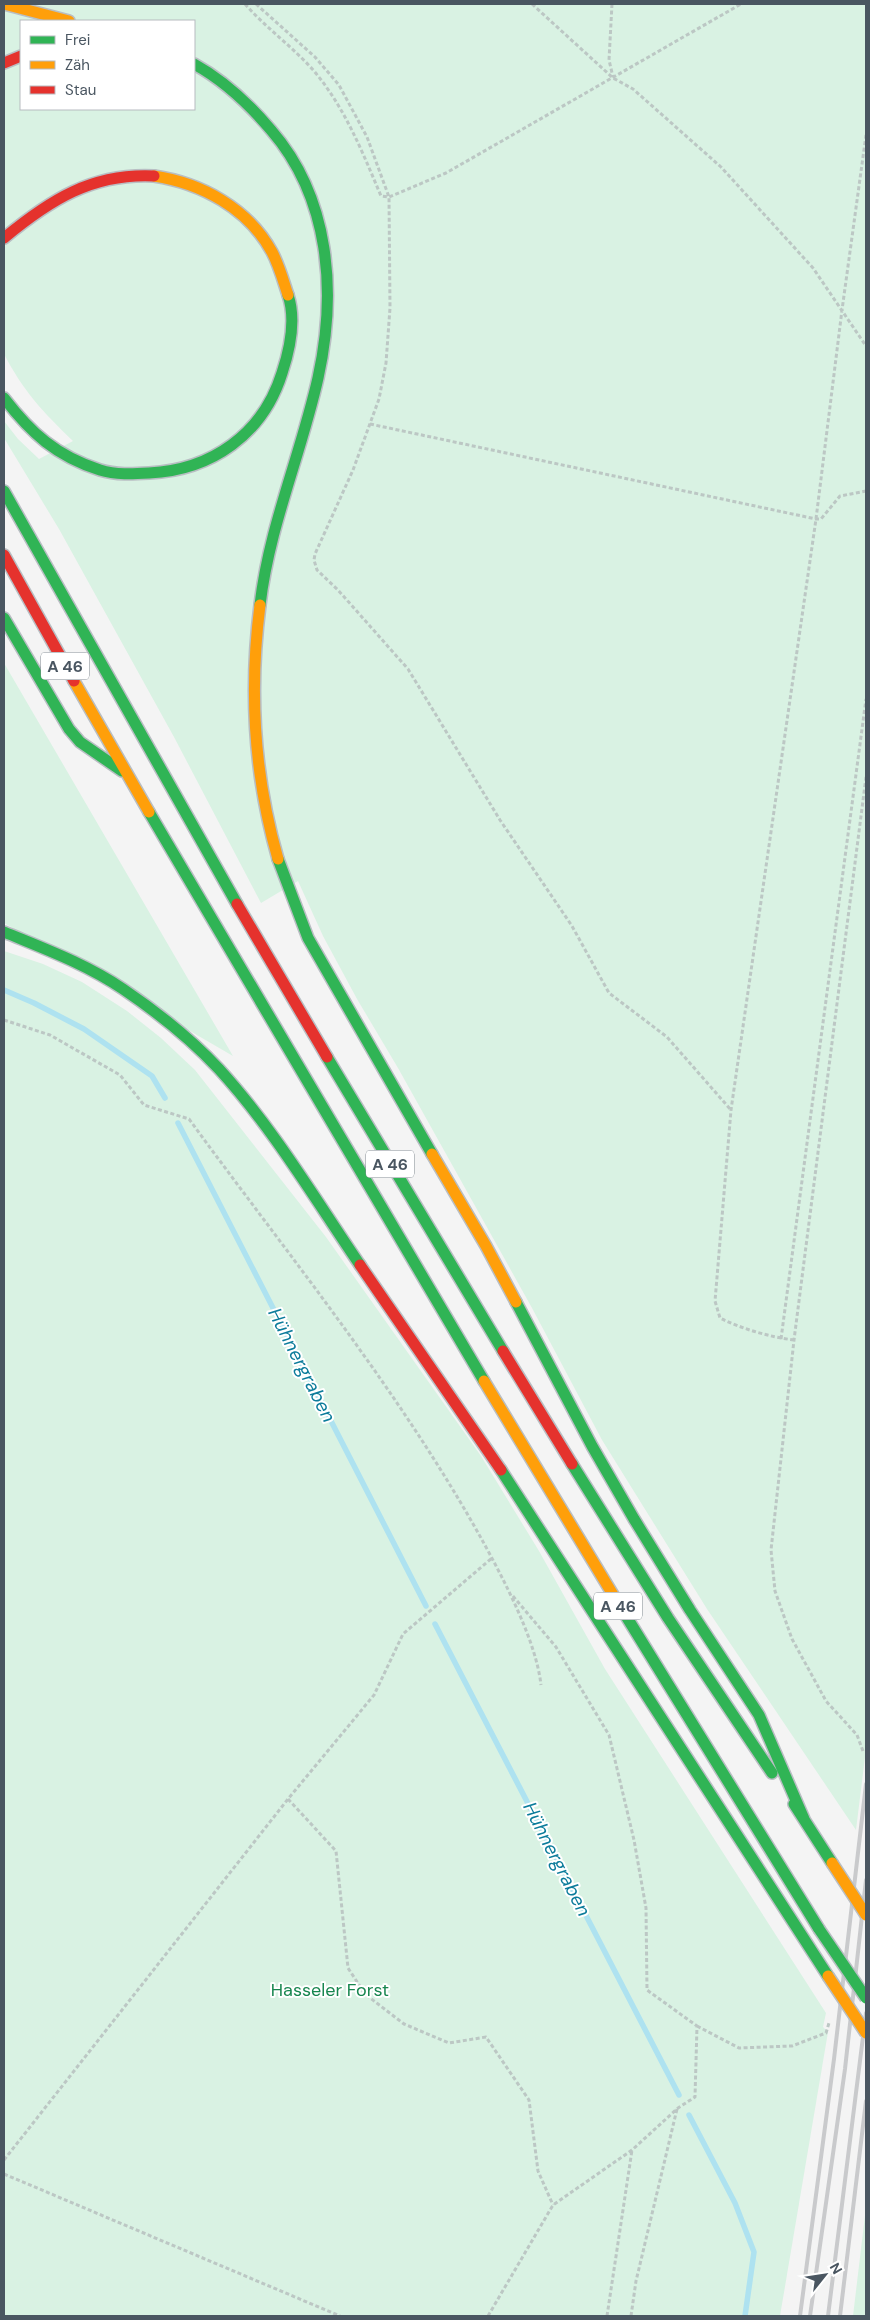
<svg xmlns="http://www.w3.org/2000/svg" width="870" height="2320" font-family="'DM Sans',sans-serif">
	<rect width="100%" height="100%" fill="#f4f4f4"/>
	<path fill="#d9f2e3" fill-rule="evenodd" d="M4 4H866V1749L856 1830 707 1609 602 1440 532 1308 398 1068 357 999 323 936 298 881 261 903 174 737 59 529 4 438V421L18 439 39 459 73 441C42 411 24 392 4 354ZM21 21H194V109H21Z
		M4 663 233 1056 4 923Z
		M4 951 43 964 82 982 127 1011 161 1038 195 1070 326 1237 481 1456 539 1551 605 1669 826 2013 823 2027 828 2032 780 2316H4Z
		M866 2207V2316H853Z"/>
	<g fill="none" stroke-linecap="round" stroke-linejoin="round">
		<path stroke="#aee2f0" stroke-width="5.5" d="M4 990 34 1003 84 1029 152 1076 165 1098
			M178 1123 426 1606
			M435 1624 679 2095
			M689 2115 735 2203 754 2252 745 2316"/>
		<defs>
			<path id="fast" d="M194 64C225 81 249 104 271 130 330 198 337 292 318 378 301 454 269 527 260 605
				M4 398C31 433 56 456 100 470 116 475 133 474 149 473 212 470 263 434 282 373 290 349 296 319 288 295
				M4 491 237 904
				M4 618 69 729 80 742 122 771
				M149 812 484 1381
				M278 859 308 938 432 1154
				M4 932C45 949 86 964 123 989 157 1012 191 1039 219 1069 273 1128 315 1199 360 1265
				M327 1057 503 1351
				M516 1302 592 1446 634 1519 690 1610 759 1715 804 1819
				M572 1464 668 1618 772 1773
				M501 1470 828 1976
				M618 1603 819 1929
				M794 1804 832 1863"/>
			<path id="slow" d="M4 4 69 21
				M154 176C201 183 248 208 272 252 279 265 283 280 288 295
				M260 605C249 691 254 776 278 859
				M74 681 149 812
				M432 1154 486 1246 516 1302
				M484 1381 618 1603"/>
			<path id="jam" d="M4 63 21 56
				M4 238C50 200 92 173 154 176
				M4 555 74 681
				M237 904 327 1057
				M360 1265 501 1470
				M503 1351 572 1464"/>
		</defs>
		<use href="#fast" stroke="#b9bec3" stroke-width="14"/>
		<use href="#slow" stroke="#b9bec3" stroke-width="14"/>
		<use href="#jam" stroke="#b9bec3" stroke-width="14"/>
		<path stroke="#bcc7c4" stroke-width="3" stroke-dasharray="4 2.5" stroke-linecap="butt" d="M245 4C266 28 293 47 314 71 345 108 362 151 381 196L389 197 446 173 741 4
			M256 4 315 57 339 85 367 137 389 197 390 308 386 363 379 399 353 470 315 554 314 560 317 570 338 590 408 669 500 820 572 926 609 993 667 1037 731 1110
			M532 4 613 78 633 89 721 167 813 268 866 346
			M612 4 609 60 613 77
			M370 424 816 519H821L840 496 866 491
			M4 1020 50 1035 120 1075 144 1105 189 1119C289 1256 398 1389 481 1538 503 1578 536 1640 541 1685
			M781 1339 866 699
			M794 1340C770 1337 742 1329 720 1318L715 1301 731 1110 816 519 842 310 866 135
			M863 1751 857 1735 826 1701 792 1639 775 1591 771 1550 794 1340 866 777
			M288 1799 336 1851 348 1968 365 1994 404 2024 449 2043 486 2037 529 2100 538 2171 553 2205
			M697 2026 739 2048 792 2046 826 2033 829 2023
			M4 2160 288 1799 374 1695 403 1634 492 1558
			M4 2174 340 2316
			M488 2316 553 2205 632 2150 678 2108 695 2097 697 2026 647 1990 646 1908 634 1840 609 1735 556 1647 512 1595
			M607 2316 632 2150
			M631 2316 636 2281 677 2109"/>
		<use href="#fast" stroke="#30b455" stroke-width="11"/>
		<use href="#slow" stroke="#ff9f0a" stroke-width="11"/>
		<use href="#jam" stroke="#e5322d" stroke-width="11"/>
		<path stroke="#c9cacc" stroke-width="4" d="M800 2316 834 2059 866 1784
			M810 2316 845 2069 866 1880
			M828 2316 866 2013
			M840 2316 866 2101"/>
		<defs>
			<path id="fast-bridge" d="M819 1929 866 1998"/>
			<path id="slow-bridge" d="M832 1863 866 1915
				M828 1976 866 2033"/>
		</defs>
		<use href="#fast-bridge" stroke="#b9bec3" stroke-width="14" stroke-linecap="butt"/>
		<use href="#slow-bridge" stroke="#b9bec3" stroke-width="14" stroke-linecap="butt"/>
		<use href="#fast-bridge" stroke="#30b455" stroke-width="11"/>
		<use href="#slow-bridge" stroke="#ff9f0a" stroke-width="11"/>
	</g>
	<g text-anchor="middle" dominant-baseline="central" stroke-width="4" stroke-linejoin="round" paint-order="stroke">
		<g fill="#fff" stroke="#808990" stroke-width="1">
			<rect x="41" y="652.5" width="48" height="27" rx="4"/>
			<rect x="366" y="1150.5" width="48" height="27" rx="4"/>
			<rect x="594" y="1592.5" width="48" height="27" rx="4"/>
		</g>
		<g font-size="16" font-weight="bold" fill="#4a5661">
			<text x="65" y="666">A 46</text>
			<text x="390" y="1164">A 46</text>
			<text x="618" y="1606">A 46</text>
		</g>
		<g font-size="18" fill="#17864f" stroke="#fff">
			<text x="330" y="1990">Hasseler Forst</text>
		</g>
		<g font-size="19" font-style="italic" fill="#0c7c9b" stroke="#fff">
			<text transform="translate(302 1365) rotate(63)">Hühnergraben</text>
			<text transform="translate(557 1859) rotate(63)">Hühnergraben</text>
		</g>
	</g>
	<rect width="870" height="2320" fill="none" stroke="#4a5661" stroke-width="10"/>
	<rect x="20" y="20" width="175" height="90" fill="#ffffff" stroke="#b7bbc0"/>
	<rect x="30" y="36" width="25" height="8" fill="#30b455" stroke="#b7bbc0"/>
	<text x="65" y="45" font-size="15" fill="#4a5661">Frei</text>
	<rect x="30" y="61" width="25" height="8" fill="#ff9f0a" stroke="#b7bbc0"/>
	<text x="65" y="70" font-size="15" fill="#4a5661">Zäh</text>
	<rect x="30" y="86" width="25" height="8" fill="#e5322d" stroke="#b7bbc0"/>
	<text x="65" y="95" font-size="15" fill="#4a5661">Stau</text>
	<g transform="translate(825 2275) rotate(60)" stroke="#ffffff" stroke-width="4" paint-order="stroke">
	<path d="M0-4L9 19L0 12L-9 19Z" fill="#4a5661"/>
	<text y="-8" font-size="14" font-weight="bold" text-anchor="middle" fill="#4a5661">N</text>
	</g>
</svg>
